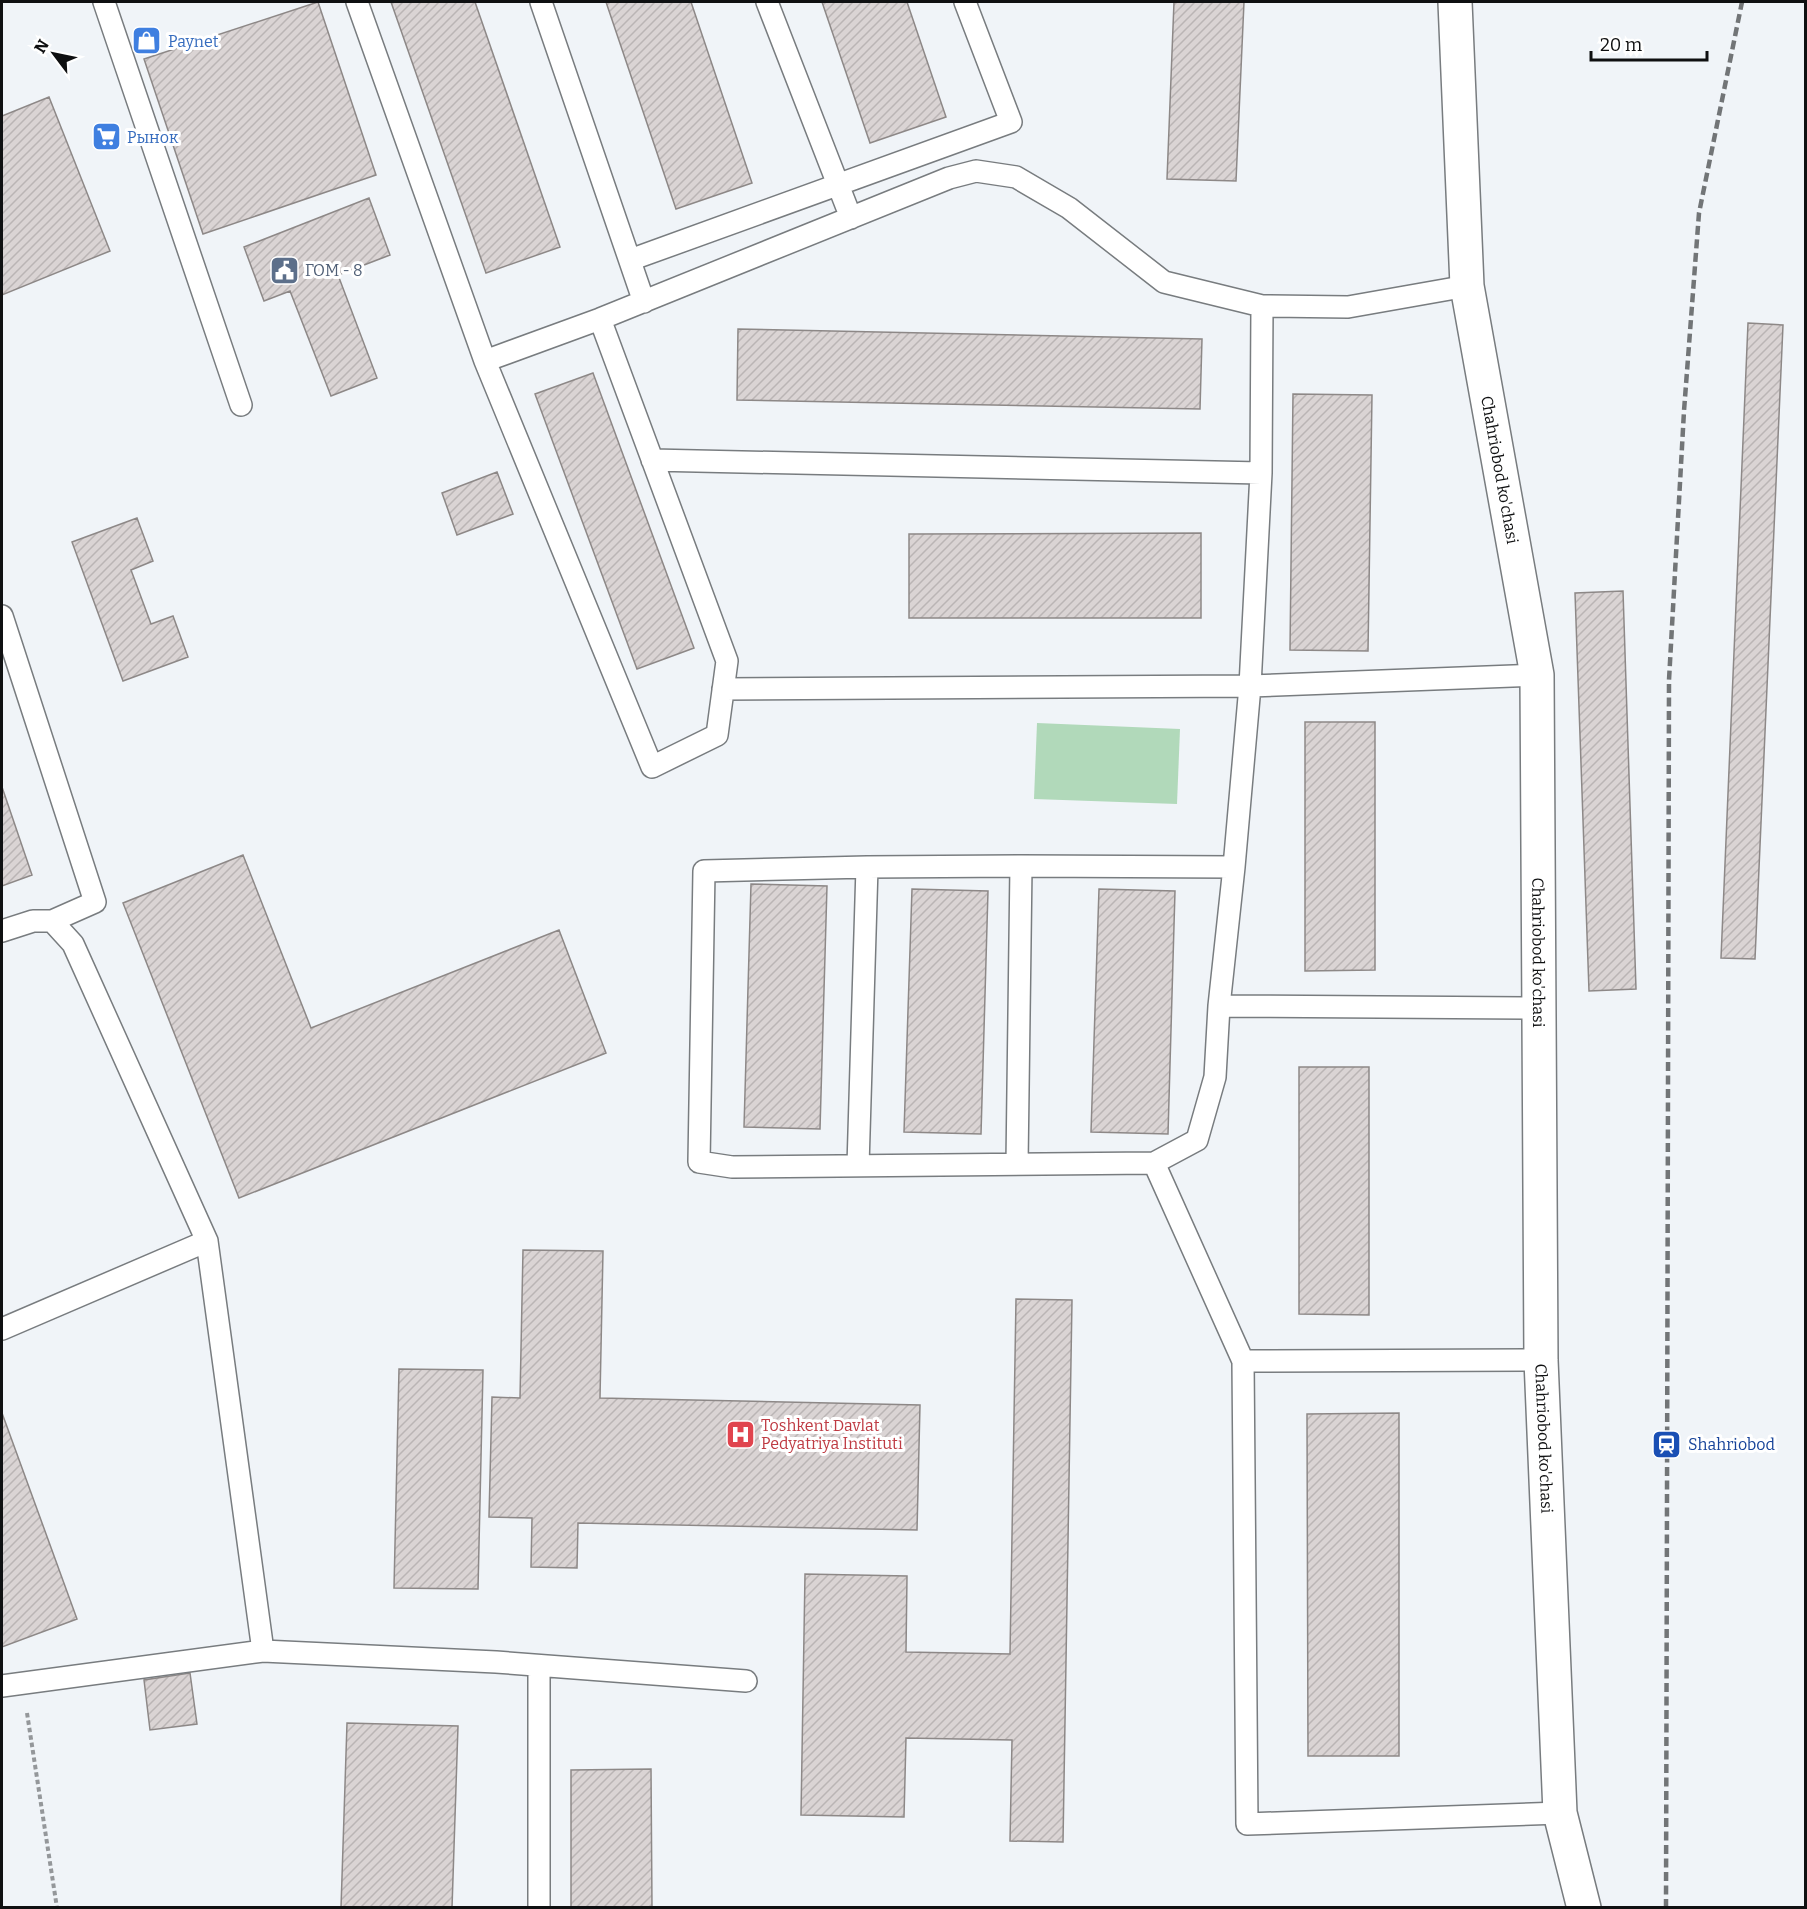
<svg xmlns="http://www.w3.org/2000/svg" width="1807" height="1909" font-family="Bitter,serif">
	<defs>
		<pattern id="building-hatch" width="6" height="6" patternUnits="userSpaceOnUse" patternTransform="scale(1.5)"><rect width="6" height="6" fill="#dad4d4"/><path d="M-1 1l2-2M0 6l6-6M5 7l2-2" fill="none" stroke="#bab5b5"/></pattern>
	</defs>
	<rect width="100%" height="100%" fill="#f0f4f8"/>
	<path fill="#b1d9ba" d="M1037 723 1180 729 1177 804 1034 799Z"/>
	<path fill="url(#building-hatch)" stroke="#8d8887" stroke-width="1.5" d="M318 2 376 175 203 234 144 59Z
		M391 2H475L560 247 486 273Z
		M606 2H691L752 183 676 209Z
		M822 2H907L946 117 870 143Z
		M1174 2H1244L1236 181 1167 179Z
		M49 97 110 251 2 295V116Z
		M369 198 390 255 338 275 377 378 331 396 290 291 264 301 244 247Z
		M1748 323 1783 325 1755 959 1721 958Z
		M738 329 1202 339 1200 409 737 400Z
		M593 373 694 648 637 669 535 394Z
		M1293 394 1372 395 1368 651 1290 650Z
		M497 472 513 514 457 535 442 493Z
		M137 518 153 561 131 570 151 624 173 616 188 657 123 681 72 542Z
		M1201 533V618H909V534Z
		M1623 591 1636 989 1589 991 1575 593Z
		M1305 722H1375V970L1305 971Z
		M2 787 32 875 2 886Z
		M243 855 311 1028 559 930 606 1053 239 1198 123 903Z
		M751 884 827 886 820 1129 744 1127Z
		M912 889 988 891 981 1134 904 1132Z
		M1099 889 1175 891 1168 1134 1091 1132Z
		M1299 1067H1369V1315L1299 1314Z
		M523 1250 603 1251 600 1398 920 1405 917 1530 578 1523 577 1568 531 1567 532 1518 489 1517 492 1397 520 1398Z
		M1016 1299 1072 1300 1063 1842 1010 1841 1012 1740 906 1738 904 1817 801 1815 805 1574 907 1576 906 1652 1010 1654Z
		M399 1369 483 1370 478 1589 394 1588Z
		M2 1413 77 1619 2 1647Z
		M1399 1413V1756H1308L1307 1414Z
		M190 1673 197 1724 150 1730 144 1680Z
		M347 1723 458 1726 452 1908H341Z
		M651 1769 652 1908H571V1770Z"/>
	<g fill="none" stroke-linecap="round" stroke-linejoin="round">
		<defs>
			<path id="lane" d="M104 2 241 405
				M357 2 485 361 652 767 717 735 727 661 600 319
				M541 2 644 302
				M767 2 851 218
				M630 260 1011 122 965 2
				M485 361 600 319 949 178 976 171 1016 177 1069 208 1164 282 1262 306 1348 307 1467 286
				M652 460 1261 473
				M2 616 95 902 52 921H33L2 931
				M723 689 1250 686 1537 675
				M867 867 704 871 699 1162 732 1167 1154 1163 1197 1140 1215 1077 1219 1006 1234 867 1250 686 1261 473 1262 306
				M1219 1006 1538 1008
				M1154 1163 1243 1361 1247 1824 1560 1813
				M1017 1164 1021 866 1234 867
				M858 1166 867 867 1021 866
				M2 1329 207 1241
				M1243 1361 1541 1360
				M263 1651 496 1662 746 1681
				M539 1666V1908
				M2 1686 263 1651 207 1241 73 944 52 921"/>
			<g id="street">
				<path id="s1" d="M1455 2 1467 286 1537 675 1541 1360 1560 1813 1584 1908"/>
			</g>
		</defs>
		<use href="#lane" stroke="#787c7f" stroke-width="24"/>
		<use href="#street" stroke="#787c7f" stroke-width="36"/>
		<path stroke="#94979a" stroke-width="4" stroke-dasharray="4.5 3" stroke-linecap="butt" d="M27 1713 57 1908"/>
		<use href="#lane" stroke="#fff" stroke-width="21"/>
		<use href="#street" stroke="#fff" stroke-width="33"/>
		<path stroke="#727577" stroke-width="4.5" stroke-dasharray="9 4.5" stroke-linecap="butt" d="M1666 1908 1669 680 1684 411 1699 213 1742 2"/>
	</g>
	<defs>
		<symbol id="shop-square" viewBox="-11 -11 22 22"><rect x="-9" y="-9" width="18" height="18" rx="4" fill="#3f7fe0" stroke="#fff"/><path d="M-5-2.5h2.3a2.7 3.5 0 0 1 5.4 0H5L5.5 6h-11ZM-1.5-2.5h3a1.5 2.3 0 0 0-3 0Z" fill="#fff"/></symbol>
		<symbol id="supermarket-square" viewBox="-11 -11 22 22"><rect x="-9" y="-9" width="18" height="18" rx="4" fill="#3f7fe0" stroke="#fff"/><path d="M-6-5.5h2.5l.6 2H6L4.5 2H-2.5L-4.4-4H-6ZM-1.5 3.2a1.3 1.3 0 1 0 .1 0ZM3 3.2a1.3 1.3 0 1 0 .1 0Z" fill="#fff"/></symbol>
		<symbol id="civic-square" viewBox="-11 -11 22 22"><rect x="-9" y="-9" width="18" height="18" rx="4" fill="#5c6f8a" stroke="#fff"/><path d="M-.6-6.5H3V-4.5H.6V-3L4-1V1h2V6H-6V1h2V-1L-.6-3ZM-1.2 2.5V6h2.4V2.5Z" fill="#fff"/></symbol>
		<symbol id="hospital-square" viewBox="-11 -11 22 22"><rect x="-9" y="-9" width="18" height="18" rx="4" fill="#e0444e" stroke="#fff"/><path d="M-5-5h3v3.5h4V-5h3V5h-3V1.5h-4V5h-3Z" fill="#fff"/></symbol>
		<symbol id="station-square" viewBox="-11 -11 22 22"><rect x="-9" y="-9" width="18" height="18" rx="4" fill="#1a4fb4" stroke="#fff"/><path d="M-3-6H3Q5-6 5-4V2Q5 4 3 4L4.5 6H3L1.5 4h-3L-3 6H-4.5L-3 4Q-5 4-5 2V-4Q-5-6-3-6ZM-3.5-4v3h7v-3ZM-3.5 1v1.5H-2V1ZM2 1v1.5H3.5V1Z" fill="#fff"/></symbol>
	</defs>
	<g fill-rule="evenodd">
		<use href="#shop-square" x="130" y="24" width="33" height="33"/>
		<use href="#supermarket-square" x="90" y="120" width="33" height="33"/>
		<use href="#civic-square" x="268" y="254" width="33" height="33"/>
		<use href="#hospital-square" x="724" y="1418" width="33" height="33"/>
		<use href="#station-square" x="1650" y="1428" width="33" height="33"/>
	</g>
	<g text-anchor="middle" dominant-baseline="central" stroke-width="6" stroke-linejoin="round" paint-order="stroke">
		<g font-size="16" fill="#366cbe" stroke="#fff" text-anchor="start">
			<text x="168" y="41">Paynet</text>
			<text x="127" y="137">Рынок</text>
		</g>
		<g font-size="16" fill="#4e5e75" stroke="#fff" text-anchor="start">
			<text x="305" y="270">ГОМ - 8</text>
		</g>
		<g font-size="16" fill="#0f1011" stroke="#fff">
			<text stroke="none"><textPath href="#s1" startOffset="471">Chahriobod ko'chasi</textPath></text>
			<text stroke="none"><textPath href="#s1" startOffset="957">Chahriobod ko'chasi</textPath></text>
			<text stroke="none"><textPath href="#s1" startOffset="1443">Chahriobod ko'chasi</textPath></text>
		</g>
		<g font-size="16" fill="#be3a42" stroke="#fff" text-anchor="start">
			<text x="761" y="1425">Toshkent Davlat<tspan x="761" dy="18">Pedyatriya Instituti</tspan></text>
		</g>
		<g font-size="16" fill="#164399" stroke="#fff" text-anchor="start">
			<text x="1688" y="1444">Shahriobod</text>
		</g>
	</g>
	<rect width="1807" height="1909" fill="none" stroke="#0f1011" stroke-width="6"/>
	<g transform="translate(54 54) rotate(302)" stroke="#ffffff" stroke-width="4.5" paint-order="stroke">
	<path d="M0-4.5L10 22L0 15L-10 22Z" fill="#0f1011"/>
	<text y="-9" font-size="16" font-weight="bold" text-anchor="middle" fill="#0f1011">N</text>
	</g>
	<path d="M1591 51v9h116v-9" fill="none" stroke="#0f1011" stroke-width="3"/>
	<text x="1600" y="51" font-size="18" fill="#0f1011" stroke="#ffffff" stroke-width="4.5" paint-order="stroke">20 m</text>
</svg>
